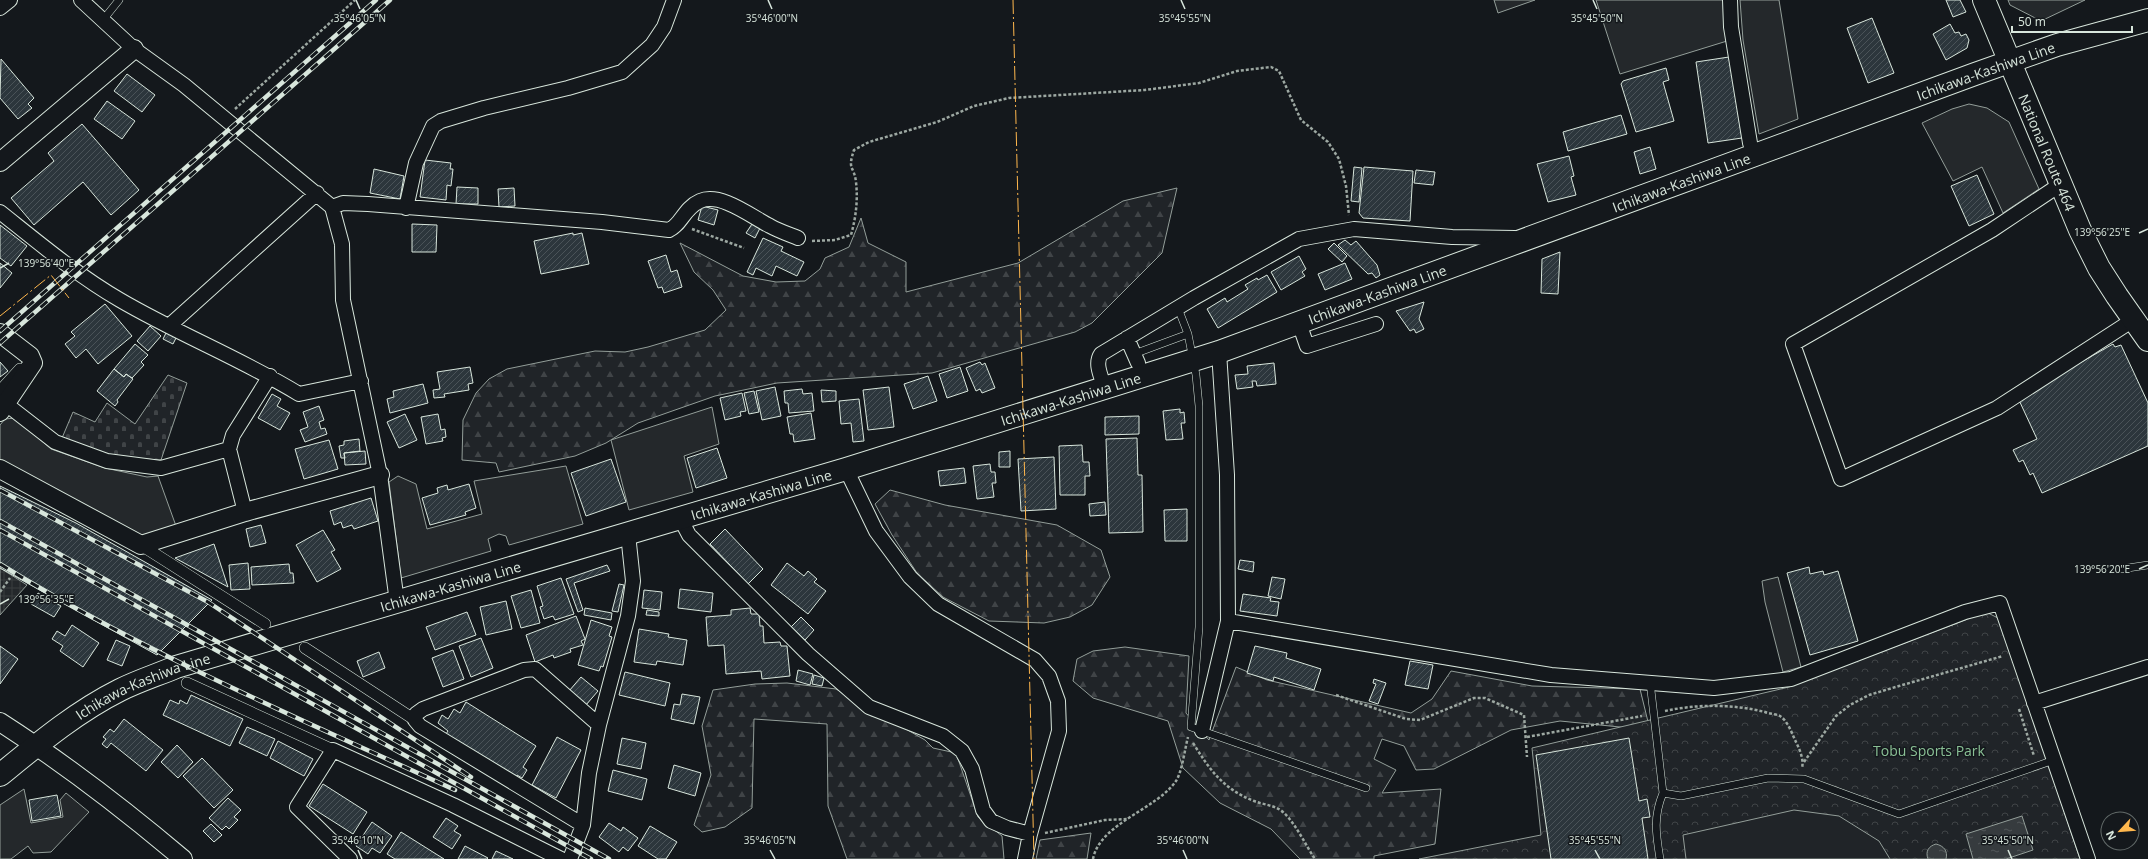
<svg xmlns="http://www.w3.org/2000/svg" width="2148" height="859" font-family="'Open Sans',sans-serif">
	<defs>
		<pattern id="forest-firs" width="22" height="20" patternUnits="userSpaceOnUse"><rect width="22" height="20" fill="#202428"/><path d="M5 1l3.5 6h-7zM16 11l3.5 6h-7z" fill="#404447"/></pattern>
		<pattern id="cemetery-stones" width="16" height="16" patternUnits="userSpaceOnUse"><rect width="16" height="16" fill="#202428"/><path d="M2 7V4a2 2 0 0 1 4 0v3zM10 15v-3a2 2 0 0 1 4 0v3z" fill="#404447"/></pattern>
		<pattern id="park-crowns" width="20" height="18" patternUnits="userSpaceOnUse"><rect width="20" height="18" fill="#202428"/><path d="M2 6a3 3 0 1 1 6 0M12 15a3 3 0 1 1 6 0" fill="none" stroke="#404447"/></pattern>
		<pattern id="plaza-grid" width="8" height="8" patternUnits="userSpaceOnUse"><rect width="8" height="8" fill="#24282b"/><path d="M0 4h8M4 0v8" fill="none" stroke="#393d3f"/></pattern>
		<pattern id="water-ripples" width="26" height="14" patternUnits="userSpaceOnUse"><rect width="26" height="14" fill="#363b3e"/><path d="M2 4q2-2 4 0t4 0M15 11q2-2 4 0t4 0" fill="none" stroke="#525759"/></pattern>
		<pattern id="building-hatch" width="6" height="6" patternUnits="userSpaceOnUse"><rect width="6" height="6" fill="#2c363c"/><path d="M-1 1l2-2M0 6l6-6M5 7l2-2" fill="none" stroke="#4a5358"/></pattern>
	</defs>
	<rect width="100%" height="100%" fill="#14181c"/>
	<path fill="url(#forest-firs)" stroke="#939e99" d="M1177 188 1162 253 1092 323 1075 332 932 373 777 383 715 396 638 423 606 443 575 456 499 472 496 463 462 460 463 420 476 393 489 379 507 369 595 351 625 352 648 347 705 330 726 310 713 290 694 272 680 243 743 276 776 282 805 281 820 269 825 258 849 247 861 218 868 243 906 262V292L1018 263 1123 201Z
		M890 490 945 505 1057 525 1101 550 1110 577 1092 605 1070 617 1044 623 989 621 943 597 917 573 892 535 875 504Z
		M1125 647 1189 656 1186 713 1209 740 1236 667 1267 680 1411 713 1432 699 1451 671 1532 686 1640 689 1650 730 1560 721 1511 730 1434 769 1416 770 1404 746 1382 739 1374 759 1396 770 1382 793 1441 789 1435 844 1374 856V859H1300L1271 829 1220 803 1183 768 1168 721 1093 698 1073 681 1077 659 1093 651Z
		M787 683 836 689 925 740 933 748 956 753 978 817 1002 836 1004 859H847L828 806 827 724 754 719 752 808 725 827 702 832 694 825 711 775 702 726 713 690 755 684Z
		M1091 833 1087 859H1036L1040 840Z"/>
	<path fill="url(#cemetery-stones)" stroke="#939e99" d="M168 375 187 383 161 460 112 457 62 438 73 412 95 422 107 403 135 424Z"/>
	<path fill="url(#park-crowns)" stroke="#939e99" d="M1986 612 2000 619 2080 859H1419L1541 835 1532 748 1789 687Z"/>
	<path fill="#202428" stroke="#939e99" d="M1794 810 1839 816 1879 841 1890 859H1686L1683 835Z"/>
	<path fill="#24282b" stroke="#939e99" d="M1494 0H1535L1498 13Z
		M1596 0H1725L1727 41 1620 74Z
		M1740 0H1779L1798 119 1759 134 1743 40Z
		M2008 0H2085L2041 21 2010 5Z
		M1969 104 1987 108 2009 122 2039 189 2003 213 1982 167 1953 181 1922 123 1952 109Z
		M712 407 719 444 684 456 693 492 629 510 611 440Z
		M15 418 51 449 105 468 147 477 158 476 176 526 146 535 136 534 0 460V425L5 419Z
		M566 466 583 524 509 545 506 536 499 534 488 539 491 551 401 578 389 482 398 476 416 484 427 529 482 514 474 481Z
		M1778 577 1801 667 1783 672 1765 602 1762 581Z
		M24 789 31 823 63 817 60 800 66 793 89 812 51 852 33 853 28 846 11 859H0V805Z"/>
	<path fill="url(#plaza-grid)" stroke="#939e99" d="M0 568 27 585 0 615Z"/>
	<path fill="url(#water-ripples)" stroke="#939e99" d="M2022 816 2033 850 2006 859H1973L1966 834Z
		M1936 844C1944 846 1948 851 1946 859H1928C1925 851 1929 846 1936 844Z"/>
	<path fill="url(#building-hatch)" stroke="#d8e6dc" d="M1946 0H1960L1966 12 1953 17Z
		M1872 18 1894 73 1868 83 1847 28Z
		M1950 24 1955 33 1959 32 1961 36 1966 34 1969 40 1967 48 1946 60 1933 34Z
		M1729 57 1742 138 1708 143 1696 62Z
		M1 59 34 98 28 104 32 108 18 119 0 98Z
		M1666 68 1669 80 1663 82 1674 121 1636 132 1621 84 1623 81Z
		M127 74 155 95 142 112 114 91Z
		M107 101 135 121 122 139 94 119Z
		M1621 115 1627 134 1568 151 1563 132Z
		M82 124 139 190 111 215 83 182 34 225 11 198 54 161 48 153Z
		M1650 147 1656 169 1640 174 1634 152Z
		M1569 156 1574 176 1571 177 1576 195 1548 202 1537 164Z
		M425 160 451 163 450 169H453L451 186 447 185 446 200 420 197Z
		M1354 167 1362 168 1359 202 1351 201Z
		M1364 167 1413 171 1410 221 1363 218 1359 213Z
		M374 169 404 176 400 199 370 193Z
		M1416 170 1435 172 1433 185 1414 183Z
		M1977 175 1994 214 1969 226 1951 186Z
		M457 187 478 188V204H456Z
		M514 188 515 206 499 207 498 189Z
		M702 206 718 210 714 225 698 220Z
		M412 224 437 225 436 252H412Z
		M752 224 760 228 755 238 746 233Z
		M0 225 27 246 11 266 0 258Z
		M573 233V235L582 233 589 264 541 274 534 241Z
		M763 238 783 247 781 251 804 262 797 276 776 266 772 276 756 268 753 275 747 272Z
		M1345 240 1351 245 1356 241 1377 265 1380 275 1376 278 1372 273 1368 274 1338 245Z
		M1334 243 1347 256 1342 262 1328 249Z
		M1560 252 1558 294 1541 293 1542 259Z
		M666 255 671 272 677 270 682 287 664 293 662 287 658 288 648 261Z
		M1299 256 1306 269 1302 272 1305 276 1281 290 1271 272Z
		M0 263 12 273 0 288Z
		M1345 263 1352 279 1325 290 1318 274Z
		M1267 275 1277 292 1218 328 1207 309 1225 298 1227 302 1248 289 1245 285 1257 278 1258 280Z
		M1424 302 1419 319 1424 329 1416 333 1414 329 1410 331 1396 311Z
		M105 304 132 336 98 364 86 349 76 358 65 344 75 336 71 332Z
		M150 326 161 336 148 351 137 341Z
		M167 331 177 336 173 344 163 339Z
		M135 344 148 355 141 362 144 365 132 378 126 374 124 377 114 369Z
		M2113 344 2115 347 2121 345 2148 403V446L2042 493 2033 473 2030 475 2023 460 2019 462 2013 450 2037 439 2018 398Z
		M0 362 8 371 0 377Z
		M980 362 982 365 985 363 995 388 982 393 980 389 976 391 966 368Z
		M1274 363 1276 384 1257 386 1256 381H1252L1253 387 1237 389 1235 375 1248 374 1247 366Z
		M470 367 473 383 468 384 469 390 444 394 445 397 434 398 433 390 440 389 437 372Z
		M960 367 968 391 947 398 939 374Z
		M114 369 124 377 126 374 133 379 117 400 118 402 115 406 97 391Z
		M928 376 937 401 913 409 904 384Z
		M423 384 428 403 390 413 387 399 394 397 393 391Z
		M775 387 781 416 762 420 756 391Z
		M889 387 894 427 868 430 863 390Z
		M802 389 803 394 812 393 814 411 789 413 788 403H785L784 391Z
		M821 390 836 391V401L822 402Z
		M754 391 759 412 749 414 744 393Z
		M742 393 746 411 740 412 741 416 725 420 720 398Z
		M272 394 281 399 277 406 290 413 280 430 258 418Z
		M859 399 864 441 853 442 851 423 841 424 839 401Z
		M319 406 324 420 319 422 321 429 325 428 327 434 305 442 300 430 308 427 303 412Z
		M1180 409V413L1184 412 1185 423H1181L1183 439 1166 440 1163 411Z
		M811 413 815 439 794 442 793 434H790L787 417Z
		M405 414 417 440 399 448 387 422Z
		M438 414 441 430 445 429 446 437 442 438 443 441 426 444 421 417Z
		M1139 416V434L1105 435V417Z
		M1137 438 1138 475H1142L1143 532 1109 533 1106 439Z
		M359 439 360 451 344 453 345 458H341L339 446 344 445V441Z
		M329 440 338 469 304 479 295 449Z
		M1082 445 1083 462H1089L1090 476H1085V495H1060L1059 446Z
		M717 448 727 478 696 488 687 458Z
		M365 451 366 464 345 465 344 453Z
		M1010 451V467H999V452Z
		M1054 457 1056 509 1021 511 1018 459Z
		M611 459 626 502 586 516 571 473Z
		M990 464 991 472H995L996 483H992L994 497 977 499 973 466Z
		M964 468 966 483 940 486 938 471Z
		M469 484 476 508 465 512 466 515 430 525 422 498 438 493 437 488 447 485 448 490Z
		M0 486 76 523 212 600 157 655 0 568Z
		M371 498 378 521 354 529 352 525 343 528 341 522 334 525 330 511Z
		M1105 502 1106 515 1090 516 1089 504Z
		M1187 509V541H1165L1164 510Z
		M261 525 266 543 250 547 246 529Z
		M725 529 763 569 748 584 710 544Z
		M323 530 335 550 331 552 341 569 317 582 296 545Z
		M214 544 228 587 175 558Z
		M1240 560 1254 562 1253 572 1238 569Z
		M248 563 250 589 231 590 229 565Z
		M787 563 804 576 808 571 817 579 814 582 826 591 808 614 771 585Z
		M289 564 290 573H293L294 583 252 585 251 567Z
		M607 565 610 571 574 583 583 610 578 612 566 579Z
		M1809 567 1810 574 1823 571 1824 575 1838 571 1858 641 1810 655 1787 573Z
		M1272 577 1285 579 1281 599 1268 596Z
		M561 578 574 614 555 620 553 616 544 619 540 607 543 606 537 586Z
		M619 584 624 585 618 612 612 611Z
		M680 589 713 593 711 612 678 608Z
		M531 590 540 623 521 628 511 596Z
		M644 590 662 592 660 610 642 608Z
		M38 593 61 606 54 617 31 604Z
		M1243 594 1271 598 1270 601 1279 602 1277 616 1240 611Z
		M506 601 512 629 486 635 480 607Z
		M585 608 612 613 611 620 584 615Z
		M750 608 751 614H759L760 626H763L764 643 780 642 781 646H787L790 676 762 679 761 671 726 674 724 645 708 646 706 617 731 615V610Z
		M647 610 659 612V616L646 615Z
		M467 612 476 635 435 650 426 627Z
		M576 616 585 639 581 641 583 645 570 649 571 652 554 658 553 655 535 662 526 635Z
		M801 617 814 630 805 640 791 627Z
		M591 620 612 627 609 636 612 637 603 667 601 666 599 671 578 665Z
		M72 625 99 643 83 667 60 651 63 646 52 639 57 631 65 636Z
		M639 629 669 634 668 637 687 640 683 665 657 661 656 665 634 662Z
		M481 638 493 668 471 677 459 646Z
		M116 640 130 646 122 666 107 660Z
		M0 646 18 659 0 684Z
		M1255 646 1287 653 1286 658 1321 669 1314 690 1274 677 1273 681 1247 673Z
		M453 650 464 679 443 687 432 658Z
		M379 652 385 668 363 677 357 661Z
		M1410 661 1433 665 1428 689 1405 685Z
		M798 670 813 674 810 685 796 681Z
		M625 672 670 683 665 706 619 695Z
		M814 675 824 678 822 686 812 684Z
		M581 677 598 691 586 705 569 691Z
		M1374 679 1386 683 1378 704 1369 701 1376 684 1373 683Z
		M682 694 700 697 694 724 671 719 674 704 680 705Z
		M191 695 243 719 230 746 163 715 170 700 179 704 180 700 187 704Z
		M466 702 536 746 523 767 527 770 522 778 517 775 516 777 446 734 448 731 438 723 442 715 448 719 454 709 460 713Z
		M124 719 163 750 146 771 111 743 107 748 102 744 106 739 103 737 110 729 114 732Z
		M247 727 275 739 267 756 239 743Z
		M557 737 581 750 556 798 532 785Z
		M622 738 646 743 641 769 617 764Z
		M1629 738 1639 801 1647 799 1650 817 1642 818 1648 859H1551L1536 755Z
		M278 741 313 759 304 776 270 758Z
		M177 745 193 762 178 778 161 762Z
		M202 758 233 790 214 808 183 776Z
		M674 765 701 773 695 796 668 788Z
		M613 770 647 779 642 800 608 791Z
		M323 784 367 812 353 834 309 806Z
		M57 795 61 816 32 821 29 800Z
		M228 798 241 810 234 817 238 820 229 829 226 826 222 830 209 818Z
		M446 818 458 826 454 831 461 835 452 849 433 837Z
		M372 822 392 836 380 853 372 848 368 854 356 846Z
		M609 823 621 831 623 827 638 838 628 851 623 847 619 852 599 837Z
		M211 824 222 835 214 842 203 831Z
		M650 826 677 842 666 859H658L638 846Z
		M401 832 444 859H395L387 854Z
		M465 846 488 858 487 859H458Z
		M496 851 513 859H492Z"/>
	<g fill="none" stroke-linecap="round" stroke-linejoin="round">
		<defs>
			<path id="service" d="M103 20 119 0
				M1188 334 1196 375 1199 406V627L1191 727 1366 788
				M1134 354 1188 334 1178 308
				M2121 569 2148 565
				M1650 682 1663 793C1653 817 1656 834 1660 859
				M1663 793 1681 796 1768 778 1804 779 1899 814 2054 760"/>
			<path id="pedestrian" d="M0 391 20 369
				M141 545 265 624
				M305 648 415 720
				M187 683 333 750"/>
			<path id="minor" d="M81 0 134 49 184 85 332 207 342 244 343 300 380 475 397 602
				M1730 0 1731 27 1750 143 1754 155
				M0 8 10 0
				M2061 184 1992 230 1793 344 1841 479 1997 408 2133 320
				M332 207 343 203 368 204 602 222 669 230C681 225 684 208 700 201 721 192 752 217 770 226 779 231 788 234 798 238
				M406 208 416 163 433 126 441 121 484 108 568 88 622 72 652 45 664 27 674 0
				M0 212C39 243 77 275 120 300 178 334 242 359 299 394L361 381
				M1299 323 1307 346 1376 324
				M169 326 317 193
				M1127 338 1138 363
				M1105 389C1102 378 1094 364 1101 354L1194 298 1299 239 1354 229 1452 237 1515 238
				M6 404 55 442 107 461 161 468 229 449 233 435 270 376
				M229 449 245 512
				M846 469 876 531 910 577 938 604 1035 660 1049 676 1058 701 1059 731 1030 834 1025 859
				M680 518 689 535 808 654 869 707 943 736 962 751 972 769 983 810 991 821 1007 828 1030 834
				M1228 621 1551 675 1714 688 1791 679 1965 612 2000 603 2088 859
				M2034 703 2148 667
				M1202 731 1228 621 1227 475 1219 352
				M583 825 420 726 415 720 416 714 423 709 524 670 535 669 599 725
				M350 859 297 807 333 750 453 805 561 859
				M570 859 583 825 589 773 599 725 628 616 633 581 628 534"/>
			<path id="tertiary" d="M0 162 134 49
				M0 333 30 356 33 363 0 412
				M0 469 141 545 245 512 380 475
				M0 722C64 763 125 810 183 859"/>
			<g id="primary">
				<path id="s1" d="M0 775C38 744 76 712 120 690 138 681 157 675 176 667L846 469 1219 352 1975 74 2057 45 2148 20"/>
			</g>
			<g id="trunk">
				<path id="s2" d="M1984 0 2080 230 2099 268 2117 296 2148 340"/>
			</g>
		</defs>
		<use href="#service" stroke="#d8e6dc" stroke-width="8"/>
		<use href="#pedestrian" stroke="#d8e6dc" stroke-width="12"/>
		<use href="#minor" stroke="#d8e6dc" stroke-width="16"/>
		<use href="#tertiary" stroke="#d8e6dc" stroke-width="20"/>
		<use href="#primary" stroke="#d8e6dc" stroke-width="24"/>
		<use href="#trunk" stroke="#d8e6dc" stroke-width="24"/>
		<path stroke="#9da8a2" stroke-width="2.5" stroke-dasharray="3 2" stroke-linecap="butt" d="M235 109 355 0
			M692 229 744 248
			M812 241 835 240 851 235C856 217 858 200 856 182 854 165 847 171 854 150L869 142 937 122 974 106 1009 98 1145 90 1199 83 1237 71 1271 67 1279 71 1301 120 1328 142 1339 159 1346 186 1349 215
			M0 592 10 578
			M1336 695 1406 719 1420 720 1474 698H1485L1524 715 1527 757
			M2019 709 2034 756
			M1665 711C1697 704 1733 704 1765 712 1770 714 1776 714 1780 716 1788 721 1792 734 1796 742 1800 750 1804 760 1802 768
			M1527 737 1642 716
			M1193 743C1210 770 1223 789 1254 801 1264 805 1276 805 1284 813 1296 824 1306 846 1315 859
			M1804 762 1836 716 1850 705 1869 695 1899 686 2003 656
			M1045 833 1105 820 1128 819
			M1093 859C1100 823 1156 810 1176 781 1182 772 1185 748 1188 737"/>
		<use href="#service" stroke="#14181c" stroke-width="7"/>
		<use href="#pedestrian" stroke="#14181c" stroke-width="11"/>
		<use href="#minor" stroke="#14181c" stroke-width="14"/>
		<use href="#tertiary" stroke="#14181c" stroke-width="18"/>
		<use href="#primary" stroke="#14181c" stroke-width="22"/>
		<use href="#trunk" stroke="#14181c" stroke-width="22"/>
		<defs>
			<path id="rail" d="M0 331 376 0
				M0 343 390 0
				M0 490 208 602 471 777
				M0 521 609 859
				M0 530 591 859
				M0 564C142 652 303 720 455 790"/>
		</defs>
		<use href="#rail" stroke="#d8e6dc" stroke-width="4.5"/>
		<use href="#rail" stroke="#14181c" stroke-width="3" stroke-dasharray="9" stroke-linecap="butt"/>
		<path stroke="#ffb74d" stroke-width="1" stroke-dasharray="14 3 2 3" stroke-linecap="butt" d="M1013 0 1034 859
			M0 316 51 275 69 298"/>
	</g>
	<path fill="none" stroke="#d8e6dc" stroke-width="1.5" d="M356 0 360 9M768 0 772 9M1181 0 1185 9M1593 0 1597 9M2139 233 2148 229M0 268 9 263M2139 569 2148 565M0 604 9 599M358 850 362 859M770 850 775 859M1183 850 1187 859M1595 850 1600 859M2008 850 2012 859"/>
	<g text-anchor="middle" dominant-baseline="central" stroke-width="3" stroke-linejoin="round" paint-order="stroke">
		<g font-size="14" fill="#d8e6dc" stroke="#14181c">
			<text stroke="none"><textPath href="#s1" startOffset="2114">Ichikawa-Kashiwa Line</textPath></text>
			<text stroke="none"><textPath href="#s2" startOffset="165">National Route 464</textPath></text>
			<text stroke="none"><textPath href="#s1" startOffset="1790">Ichikawa-Kashiwa Line</textPath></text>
			<text stroke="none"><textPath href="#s1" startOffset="1466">Ichikawa-Kashiwa Line</textPath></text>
			<text stroke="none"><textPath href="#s1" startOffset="1142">Ichikawa-Kashiwa Line</textPath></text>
			<text stroke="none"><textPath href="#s1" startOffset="818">Ichikawa-Kashiwa Line</textPath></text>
			<text stroke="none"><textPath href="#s1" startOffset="494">Ichikawa-Kashiwa Line</textPath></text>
			<text stroke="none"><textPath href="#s1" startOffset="170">Ichikawa-Kashiwa Line</textPath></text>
		</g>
		<g font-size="14" fill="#8ac095" stroke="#14181c">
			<text x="1929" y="750">Tobu Sports Park</text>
		</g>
	</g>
	<g font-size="10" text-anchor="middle" fill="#d8e6dc" stroke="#14181c" stroke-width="3" stroke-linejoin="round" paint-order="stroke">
		<text x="360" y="22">35°46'05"N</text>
		<text x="772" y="22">35°46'00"N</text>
		<text x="1185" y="22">35°45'55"N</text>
		<text x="1597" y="22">35°45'50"N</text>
		<text x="2102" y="236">139°56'25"E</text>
		<text x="46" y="267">139°56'40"E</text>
		<text x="2102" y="573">139°56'20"E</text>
		<text x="46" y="603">139°56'35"E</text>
		<text x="358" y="844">35°46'10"N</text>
		<text x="770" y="844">35°46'05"N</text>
		<text x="1183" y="844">35°46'00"N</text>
		<text x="1595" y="844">35°45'55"N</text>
		<text x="2008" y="844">35°45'50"N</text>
	</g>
	<g transform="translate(2120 831) rotate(244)"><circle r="19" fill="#14181c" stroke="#626a69"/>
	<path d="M0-3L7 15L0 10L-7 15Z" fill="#ffb74d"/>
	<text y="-6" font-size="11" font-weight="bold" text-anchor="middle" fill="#d8e6dc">N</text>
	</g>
	<path d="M2012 26v6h120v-6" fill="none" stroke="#d8e6dc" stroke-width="2"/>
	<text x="2018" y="26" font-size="12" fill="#d8e6dc" stroke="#14181c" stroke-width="3" paint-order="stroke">50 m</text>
</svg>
